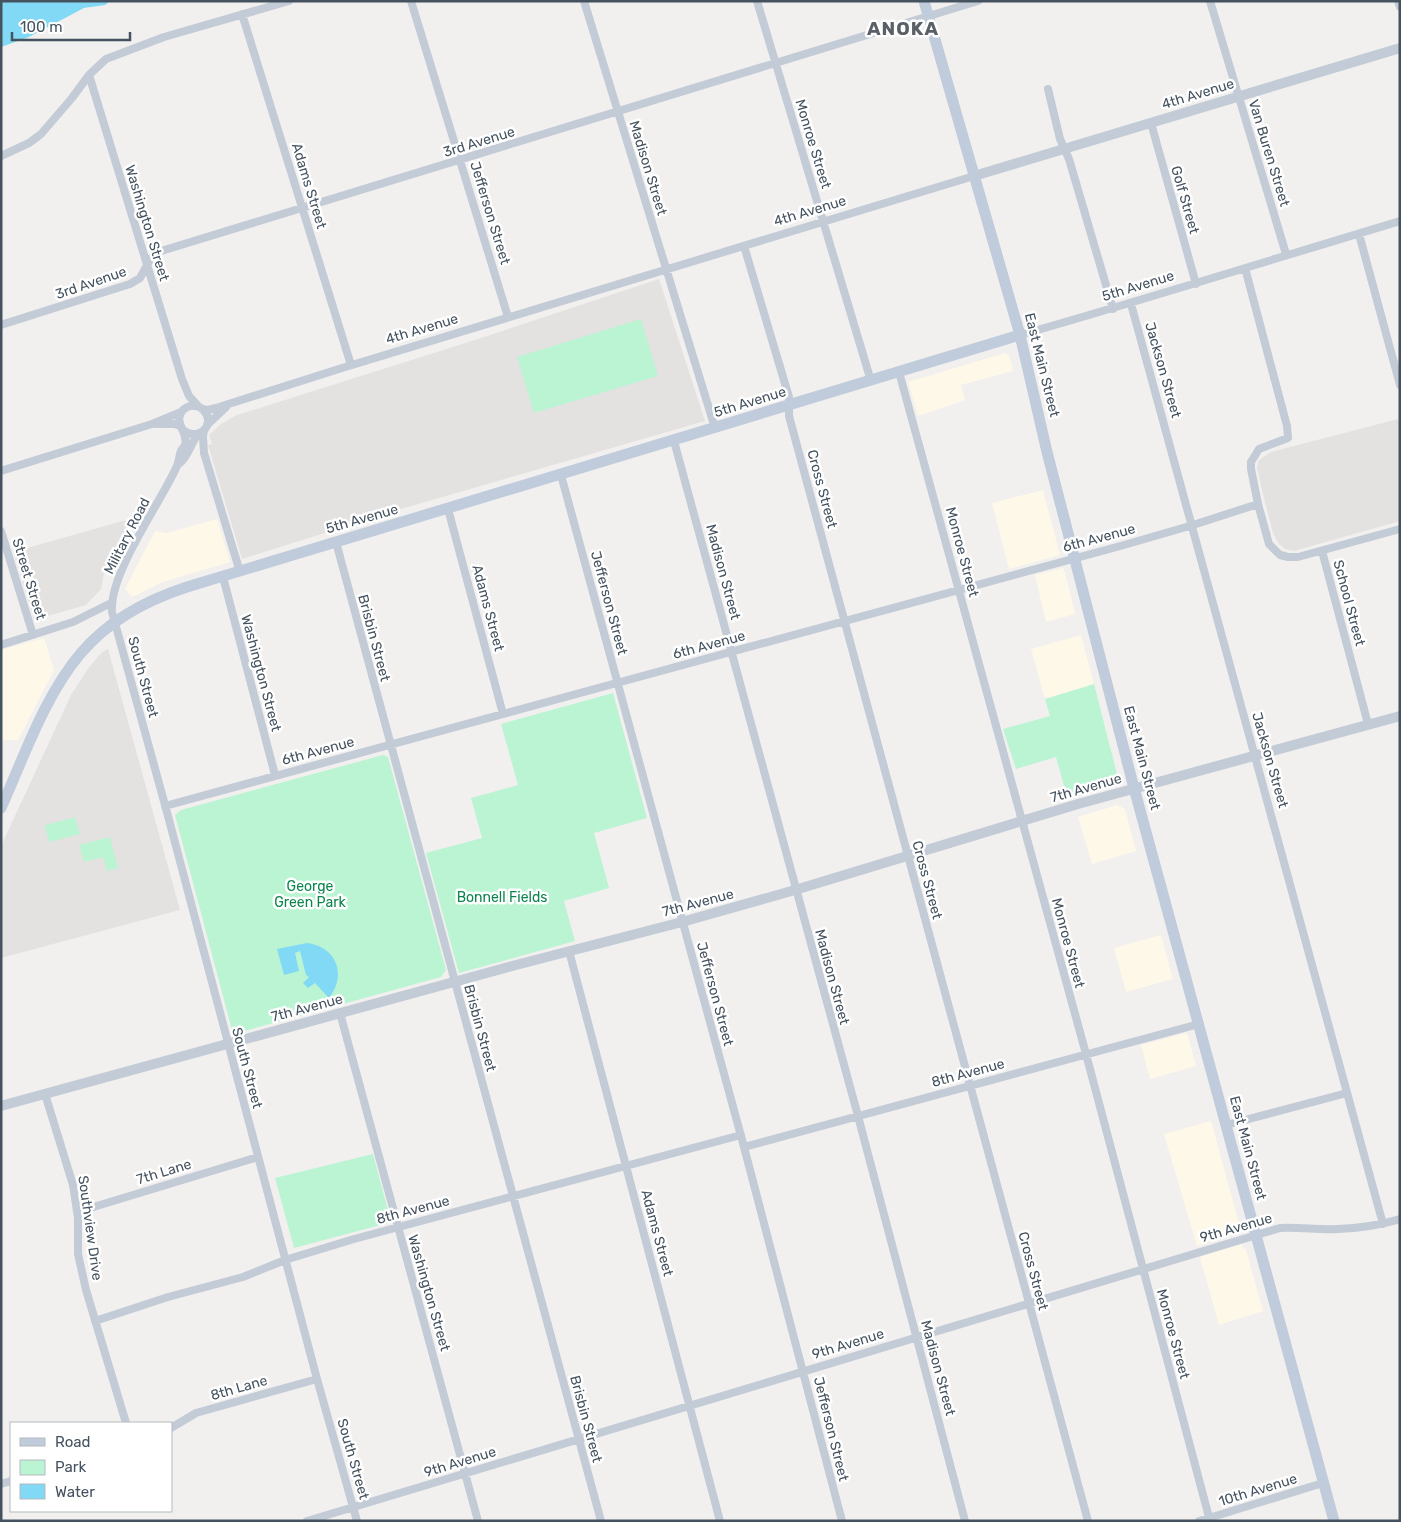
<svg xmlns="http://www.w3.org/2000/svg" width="1401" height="1522" font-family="Rubik,sans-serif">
	<rect width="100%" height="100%" fill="#f2f0ef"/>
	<path fill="#fef8e8" d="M1005 353 1009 355 1013 371 961 385 965 400 918 416 908 382Z
		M1043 490 1060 555 1009 569 992 503Z
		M217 519 230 562 163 582 132 597 125 589 155 531 167 533Z
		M1063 568 1066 576 1075 614 1046 622 1035 575Z
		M1081 635 1094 684 1045 699 1031 649Z
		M44 638 54 670 18 740H1V650Z
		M1117 805 1125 809 1136 851 1092 864 1078 817Z
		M1161 935 1173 979 1126 992 1114 948Z
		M1187 1033 1196 1066 1150 1079 1141 1045Z
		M1211 1121 1239 1224 1236 1229 1237 1233 1197 1246 1164 1134Z
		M1242 1244 1243 1248 1246 1250 1263 1311 1219 1325 1200 1257Z"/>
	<path fill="#e4e1e1" d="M659 279 705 421 401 509 242 559 208 445 212 444 209 435 221 424 237 415 478 339Z
		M1398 419 1400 424V521L1294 551 1285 549 1279 544 1273 533 1262 490 1257 467 1259 460 1271 452Z
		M133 518 104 574 101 589 86 605 34 620 13 552Z
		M108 649 180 910 1 958V846L71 695 87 670 101 653Z"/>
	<path fill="#baf4d3" d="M641 319 658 376 534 413 517 357Z
		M1094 684 1117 774 1109 782 1110 784 1067 797 1056 757 1016 769 1003 729 1050 716 1045 699Z
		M613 693 647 818 594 833 609 888 564 901 575 941 459 973 426 853 482 838 471 798 518 785 501 724Z
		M383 755 388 757 446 970 441 977 237 1033 232 1030 175 815 181 810Z
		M75 817 80 834 49 842 45 827 46 825Z
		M110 837 118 868 107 871 103 857 84 862 79 845Z
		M373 1154 390 1218 388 1223 294 1248 275 1178Z"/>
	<path fill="#82d9f5" d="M1 1H110L105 5 84 8 29 37 1 47Z
		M307 943C337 947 347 975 329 998L315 983 308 988 303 983 309 977 306 975 300 951 295 953 299 971 284 975 277 949Z"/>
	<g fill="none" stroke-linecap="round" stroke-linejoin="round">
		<path stroke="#c2cbd6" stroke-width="8" d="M411 1 508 317
			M584 1 715 428
			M757 1 871 381
			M1210 1 1286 254
			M1398 1 1400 7
			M242 14 351 365
			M89 75 182 379 189 396 198 406
			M1048 89 1060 139 1069 159 1113 309
			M1151 123 1196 284
			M1 156 29 143 41 134 72 98 89 75 106 59 164 37 289 1
			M1359 234 1400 385
			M744 246 789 397V416L1088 1521
			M1245 268 1287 426 1288 438 1259 449 1251 462V469L1258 504 1269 544 1280 555 1288 557H1298L1400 529
			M1131 304 1383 1224
			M1 325 130 284 140 278 151 258 158 252 978 1
			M1020 335C1147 299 1273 259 1400 221
			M899 372 1086 1054 1210 1521
			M202 409 208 410 216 408 342 368 974 176
			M156 424H175L180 426
			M207 425 226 407
			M182 429C197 443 217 425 204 411 202 408 198 406 194 406 190 405 187 407 184 409 171 421 189 432 185 445 184 447 182 449 181 451 179 456 179 461 177 466 160 504 109 573 112 612L168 816 317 1379 357 1521
			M204 430 203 437 204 453 240 572
			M674 441 858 1116 965 1521
			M180 463C188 457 191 443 198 434
			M1 471 152 424 181 412
			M561 475 744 1147 842 1521
			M448 509 503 714
			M1 531 33 635
			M336 542 601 1521
			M1322 551 1368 724
			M223 577 275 775
			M1 645 73 622 111 603
			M165 806 1124 545 1193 525 1258 504
			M569 951 720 1521
			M340 1013 478 1521
			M45 1094 73 1185 78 1218V1254L86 1290 126 1423
			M1226 1125 1347 1093
			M744 1147 1199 1024
			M77 1212 258 1157
			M95 1321 168 1297 243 1277 285 1260 354 1239 741 1135
			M171 1428 196 1413 317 1379
			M1 1484 11 1481
			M307 1521 1280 1228C1299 1227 1319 1230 1338 1229 1359 1228 1380 1225 1400 1219
			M1199 1521 1323 1483"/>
		<path stroke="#c2cbd6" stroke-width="10" d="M974 176 1400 48
			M1 1106 516 965 682 922 795 890 1078 804 1400 716"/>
		<path stroke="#c0ccdb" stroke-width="11" d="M924 1 1020 335 1047 452 1134 788 1334 1521
			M1 808C24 757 45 695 81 653 109 620 147 600 187 587L1020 335"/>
	</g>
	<g text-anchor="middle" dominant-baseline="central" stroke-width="5" stroke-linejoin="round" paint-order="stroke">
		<g font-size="14" fill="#45525f" stroke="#fff">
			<text transform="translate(1198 94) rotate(-17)">4th Avenue</text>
			<text transform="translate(479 142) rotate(-17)">3rd Avenue</text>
			<text transform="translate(813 144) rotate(73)">Monroe Street</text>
			<text transform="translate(1269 153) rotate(73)">Van Buren Street</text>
			<text transform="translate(648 168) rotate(73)">Madison Street</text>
			<text transform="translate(309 186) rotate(73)">Adams Street</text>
			<text transform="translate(1185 200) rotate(74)">Golf Street</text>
			<text transform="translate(810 211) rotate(-17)">4th Avenue</text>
			<text transform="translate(490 213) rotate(73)">Jefferson Street</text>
			<text transform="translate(147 223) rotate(73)">Washington Street</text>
			<text transform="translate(91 283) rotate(-19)">3rd Avenue</text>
			<text transform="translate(1138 286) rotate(-17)">5th Avenue</text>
			<text transform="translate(422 329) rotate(-17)">4th Avenue</text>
			<text transform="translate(1042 365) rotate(76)">East Main Street</text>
			<text transform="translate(1163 370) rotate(74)">Jackson Street</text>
			<text transform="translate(750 402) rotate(-17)">5th Avenue</text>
			<text transform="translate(822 489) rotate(75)">Cross Street</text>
			<text transform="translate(362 519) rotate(-16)">5th Avenue</text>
			<text transform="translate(127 536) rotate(-63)">Military Road</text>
			<text transform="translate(1099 538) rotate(-15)">6th Avenue</text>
			<text transform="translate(962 552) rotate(75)">Monroe Street</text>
			<text transform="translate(723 572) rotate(75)">Madison Street</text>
			<text transform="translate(29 579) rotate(73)">Street Street</text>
			<text transform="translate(609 603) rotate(75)">Jefferson Street</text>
			<text transform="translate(1349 603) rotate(75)">School Street</text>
			<text transform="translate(488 608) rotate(75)">Adams Street</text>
			<text transform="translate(374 638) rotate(75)">Brisbin Street</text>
			<text transform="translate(709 645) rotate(-15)">6th Avenue</text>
			<text transform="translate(261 673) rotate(75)">Washington Street</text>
			<text transform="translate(143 677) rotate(75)">South Street</text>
			<text transform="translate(318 751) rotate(-15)">6th Avenue</text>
			<text transform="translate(1142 758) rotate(75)">East Main Street</text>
			<text transform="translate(1270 760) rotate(74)">Jackson Street</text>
			<text transform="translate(1086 788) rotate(-16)">7th Avenue</text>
			<text transform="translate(927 880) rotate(75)">Cross Street</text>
			<text transform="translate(698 903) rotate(-15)">7th Avenue</text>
			<text transform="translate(1068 943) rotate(75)">Monroe Street</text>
			<text transform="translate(832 977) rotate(75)">Madison Street</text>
			<text transform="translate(715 994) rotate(75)">Jefferson Street</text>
			<text transform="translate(307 1008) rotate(-15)">7th Avenue</text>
			<text transform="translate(480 1028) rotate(75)">Brisbin Street</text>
			<text transform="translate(247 1068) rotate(75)">South Street</text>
			<text transform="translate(968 1073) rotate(-15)">8th Avenue</text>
			<text transform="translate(1248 1148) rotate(75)">East Main Street</text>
			<text transform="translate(164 1172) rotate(-17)">7th Lane</text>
			<text transform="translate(413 1210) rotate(-15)">8th Avenue</text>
			<text transform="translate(90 1228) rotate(82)">Southview Drive</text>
			<text transform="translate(1236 1228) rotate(-16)">9th Avenue</text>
			<text transform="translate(657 1233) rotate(75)">Adams Street</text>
			<text transform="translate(1033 1271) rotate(75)">Cross Street</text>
			<text transform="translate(429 1293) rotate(74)">Washington Street</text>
			<text transform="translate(1173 1334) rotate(75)">Monroe Street</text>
			<text transform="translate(848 1344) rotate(-17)">9th Avenue</text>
			<text transform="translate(938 1368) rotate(75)">Madison Street</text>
			<text transform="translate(239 1388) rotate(-16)">8th Lane</text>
			<text transform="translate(586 1419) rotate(75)">Brisbin Street</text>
			<text transform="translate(831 1429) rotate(76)">Jefferson Street</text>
			<text transform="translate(353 1459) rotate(74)">South Street</text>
			<text transform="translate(460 1462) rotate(-17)">9th Avenue</text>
			<text transform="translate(1258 1490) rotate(-17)">10th Avenue</text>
		</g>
		<g font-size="14" fill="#0d844d" stroke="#fff">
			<text x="310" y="886">George<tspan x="310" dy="16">Green Park</tspan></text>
			<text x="502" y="897">Bonnell Fields</text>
		</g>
		<g font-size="19" font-weight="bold" letter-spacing="1" fill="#5b6066" stroke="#fff">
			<text x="903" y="28">ANOKA</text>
		</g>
	</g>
	<rect width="1401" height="1522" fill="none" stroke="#45525f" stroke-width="5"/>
	<rect x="10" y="1422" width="162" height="90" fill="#ffffff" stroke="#b5babf"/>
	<rect x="20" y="1438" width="25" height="8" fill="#c0ccdb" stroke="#b5babf"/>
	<text x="55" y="1447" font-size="15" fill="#45525f">Road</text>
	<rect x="20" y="1460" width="25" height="15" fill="#baf4d3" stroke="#b5babf"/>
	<text x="55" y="1472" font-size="15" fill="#45525f">Park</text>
	<rect x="20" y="1484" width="25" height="15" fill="#82d9f5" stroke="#b5babf"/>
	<text x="55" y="1497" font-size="15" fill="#45525f">Water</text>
	<path d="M12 32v8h118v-8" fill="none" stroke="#45525f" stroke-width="2.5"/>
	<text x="20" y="32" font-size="15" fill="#45525f" stroke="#ffffff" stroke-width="4" paint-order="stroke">100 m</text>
</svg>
